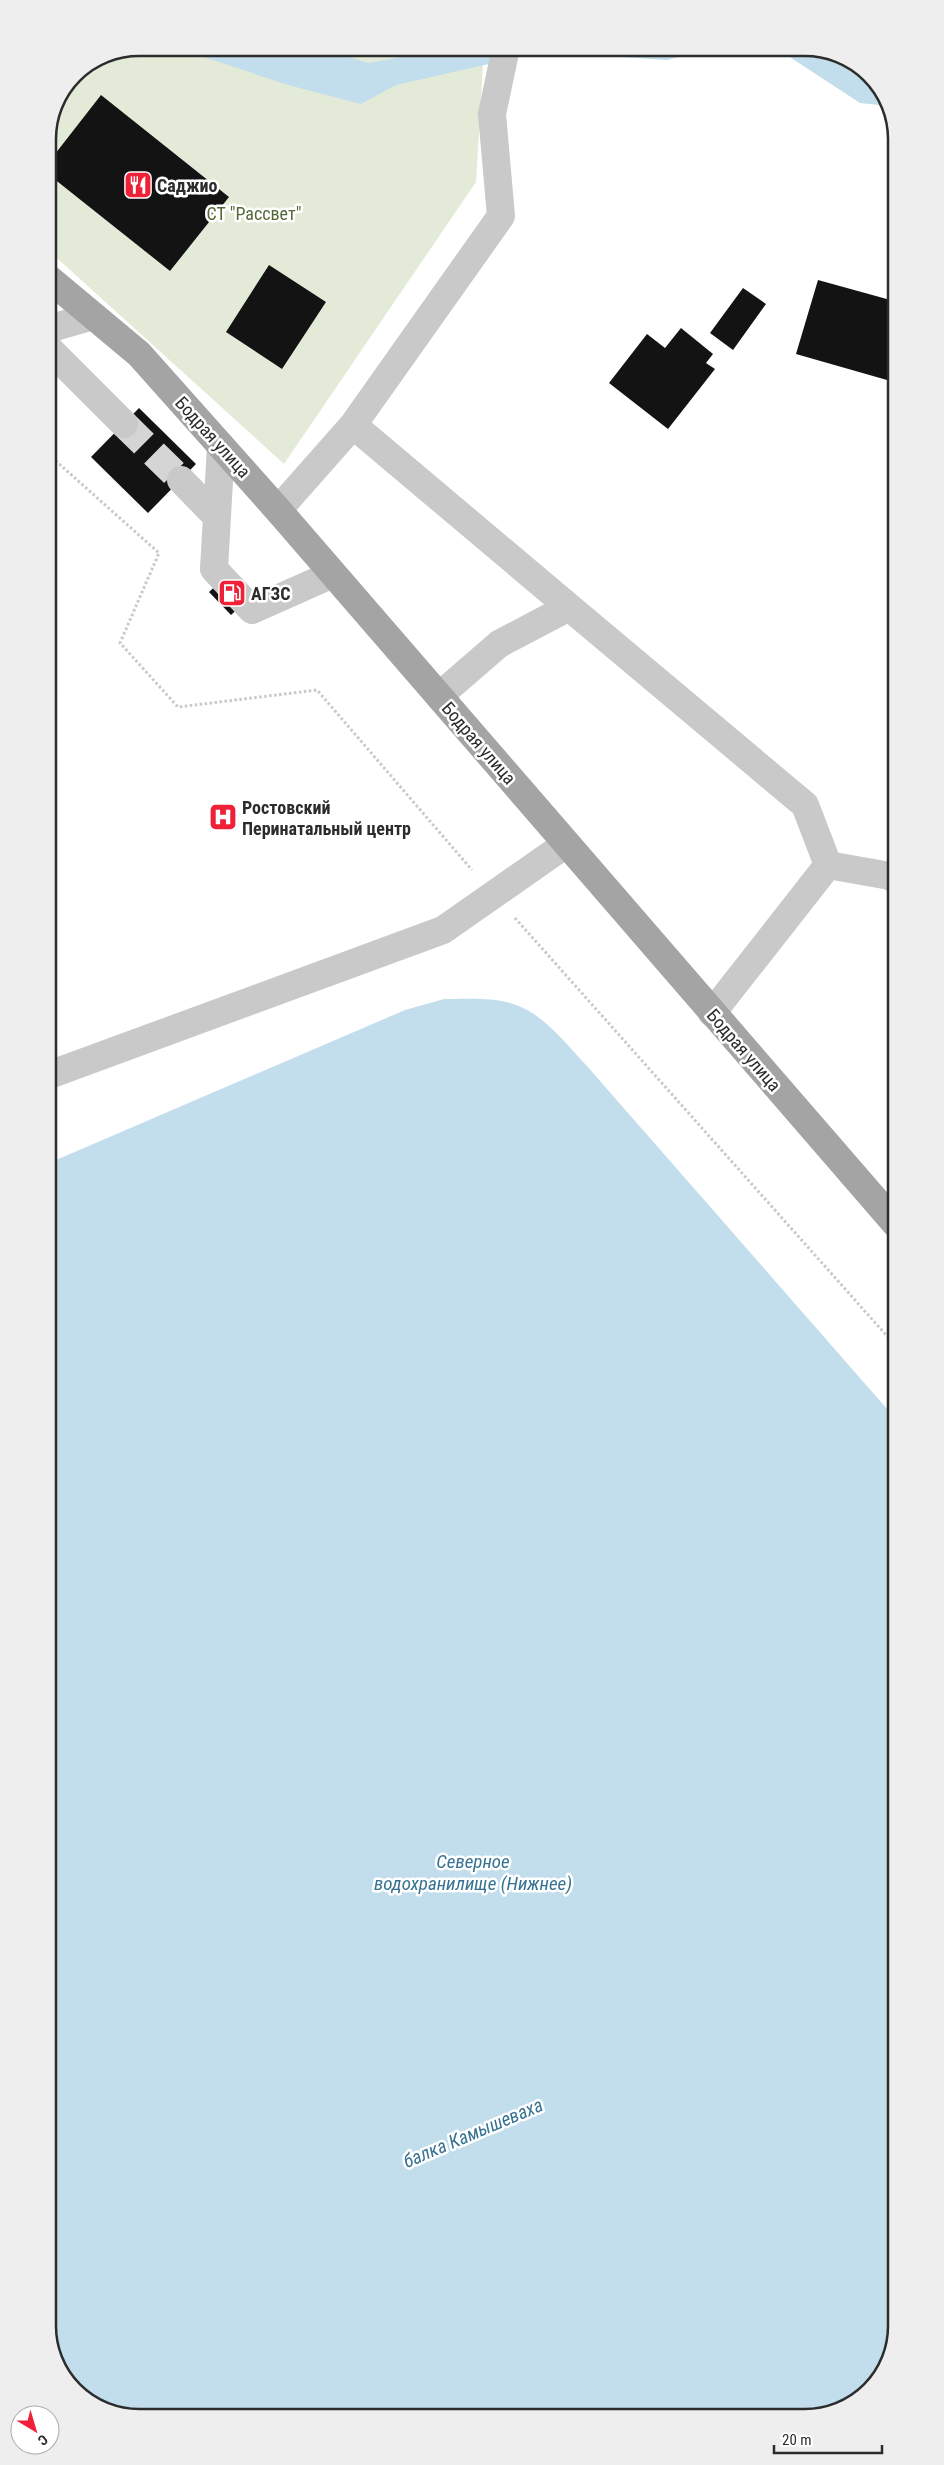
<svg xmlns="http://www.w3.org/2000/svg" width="944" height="2465" font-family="'Roboto Condensed',sans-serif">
	<rect width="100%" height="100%" fill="#fff"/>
	<path fill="#e3ebd8" d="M139 48H484L476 182 284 464 48 250V134L75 74 104 54Z"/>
	<path fill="#c2deec" d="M190 48H321L368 63 450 48H533L524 56 396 85 361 104 288 85 204 57Z
		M597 48H715L667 60 622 57Z
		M753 48H811L865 70 888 106 860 103 779 50Z
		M444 999C466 999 492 997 513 1004 543 1013 565 1043 586 1065L895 1418 896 2326 878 2381 829 2414 133 2417 83 2398 51 2350 49 1163 405 1010Z"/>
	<path fill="#131313" d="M101 95 229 197 170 271 48 174V163Z
		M269 265 326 302 282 369 226 332Z
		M818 280 894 301V382L796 354Z
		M743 288 766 304 733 350 710 333Z
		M681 328 713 354 706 363 715 369 668 429 609 383 647 334 665 348Z
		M139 408 196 464 148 513 91 457Z
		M233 570 255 593 231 615 209 592Z"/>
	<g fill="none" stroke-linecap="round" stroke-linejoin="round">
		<path stroke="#d5d5d5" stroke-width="28" stroke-dasharray="28 14" stroke-linecap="butt" d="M124 424 181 480"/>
		<path stroke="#c9c9c9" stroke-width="3" stroke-dasharray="2.5 2.5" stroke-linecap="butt" d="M48 454 159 553 120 643 178 707 317 690 472 870
			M515 918 895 1345"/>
		<path stroke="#c9c9c9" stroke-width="28" d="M48 329 93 316
			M48 348 124 424
			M353 425 569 607
			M221 446 214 569 252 610 333 574
			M181 480 216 516
			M278 510 353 425 501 216 492 114 506 48
			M439 696 499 644 569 607 805 805 828 865 712 1013
			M828 865 890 876 894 879
			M49 1075 443 930 566 844"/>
		<path stroke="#a4a4a4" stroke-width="28" d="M48 278 139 354 278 510 895 1223"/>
	</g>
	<defs>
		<symbol id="restaurant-square" viewBox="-11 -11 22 22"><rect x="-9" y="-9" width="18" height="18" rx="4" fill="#ef2139" stroke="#fff"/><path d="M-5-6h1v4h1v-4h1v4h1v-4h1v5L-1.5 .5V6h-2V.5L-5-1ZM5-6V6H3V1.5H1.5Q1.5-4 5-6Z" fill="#fff"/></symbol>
		<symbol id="fuel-square" viewBox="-11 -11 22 22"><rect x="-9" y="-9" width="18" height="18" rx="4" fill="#ef2139" stroke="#fff"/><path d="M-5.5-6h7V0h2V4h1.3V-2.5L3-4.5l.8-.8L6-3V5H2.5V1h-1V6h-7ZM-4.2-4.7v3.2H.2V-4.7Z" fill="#fff"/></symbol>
		<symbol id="hospital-square" viewBox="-11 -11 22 22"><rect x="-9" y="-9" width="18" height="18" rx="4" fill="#ef2139" stroke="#fff"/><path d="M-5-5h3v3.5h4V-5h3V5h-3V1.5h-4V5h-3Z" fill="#fff"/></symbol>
	</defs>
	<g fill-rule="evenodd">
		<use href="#restaurant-square" x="122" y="169" width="32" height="32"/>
		<use href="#fuel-square" x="216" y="577" width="32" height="32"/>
		<use href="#hospital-square" x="207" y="801" width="32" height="32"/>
	</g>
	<g text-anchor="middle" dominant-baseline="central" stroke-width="5" stroke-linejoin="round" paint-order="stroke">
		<g font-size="18" font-weight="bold" fill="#2c2c2c" stroke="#fff" text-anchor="start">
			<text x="157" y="185">Саджио</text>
			<text x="251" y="593">АГЗС</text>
			<text x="242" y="807">Ростовский<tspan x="242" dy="21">Перинатальный центр</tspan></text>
		</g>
		<g font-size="18" fill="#516937" stroke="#fff">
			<text x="254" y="213">СТ "Рассвет"</text>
		</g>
		<g font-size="18" fill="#2c2c2c" stroke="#fff">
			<text transform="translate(213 437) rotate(48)">Бодрая улица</text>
			<text transform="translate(479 743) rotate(49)">Бодрая улица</text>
			<text transform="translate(744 1050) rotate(49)">Бодрая улица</text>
		</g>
		<g font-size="19" font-style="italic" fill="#367291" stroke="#fff">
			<text x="473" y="1861">Северное<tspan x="473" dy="22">водохранилище (Нижнее)</tspan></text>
			<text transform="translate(473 2133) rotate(-23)">балка Камышеваха</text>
		</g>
	</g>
	<path d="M0 0H944V2465H0ZM139 56H805A83 83 0 0 1 888 139V2326A83 83 0 0 1 805 2409H139A83 83 0 0 1 56 2326V139A83 83 0 0 1 139 56Z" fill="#eee" fill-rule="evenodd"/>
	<path fill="none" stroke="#2c2c2c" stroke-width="2.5" d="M139 56H805A83 83 0 0 1 888 139V2326A83 83 0 0 1 805 2409H139A83 83 0 0 1 56 2326V139A83 83 0 0 1 139 56Z"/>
	<g transform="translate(35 2430) rotate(142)"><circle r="24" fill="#ffffff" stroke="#ababab"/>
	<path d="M0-4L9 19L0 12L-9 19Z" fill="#ef2139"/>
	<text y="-8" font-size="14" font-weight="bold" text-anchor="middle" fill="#2c2c2c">С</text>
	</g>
	<path d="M774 2445v8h108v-8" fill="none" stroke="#2c2c2c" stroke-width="2.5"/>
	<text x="782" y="2445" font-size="15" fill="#2c2c2c" stroke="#ffffff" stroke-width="4" paint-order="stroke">20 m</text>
</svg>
